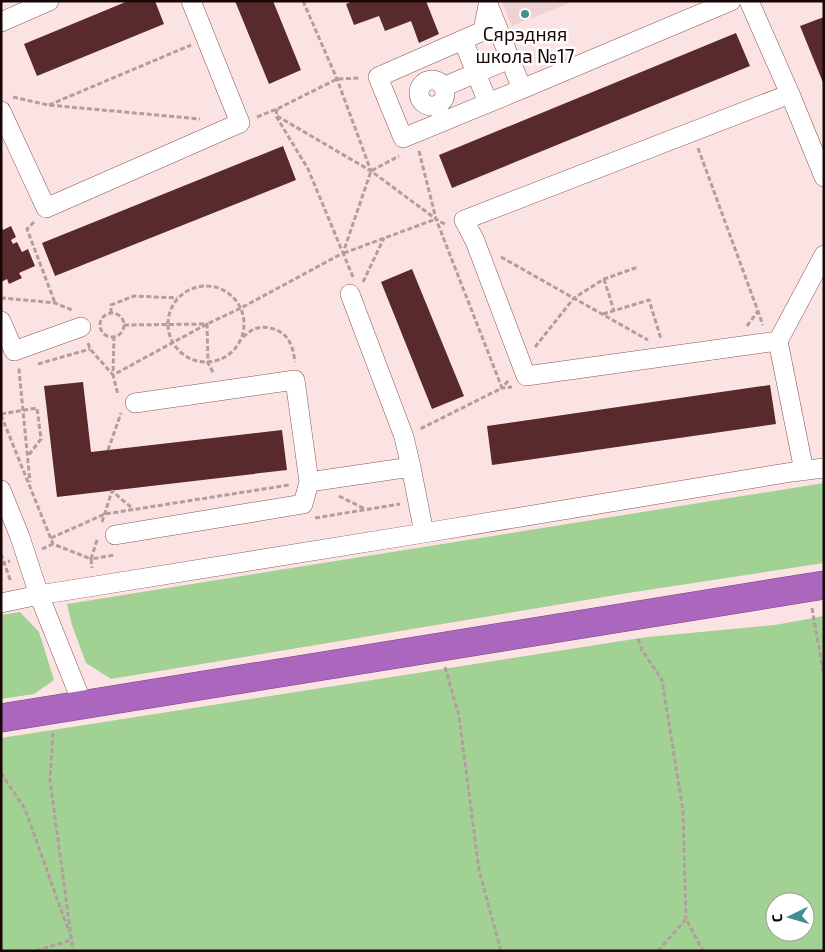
<svg xmlns="http://www.w3.org/2000/svg" width="825" height="952" font-family="'Exo 2',sans-serif">
	<rect width="100%" height="100%" fill="#fce3e3"/>
	<path fill="#eed2d3" d="M501 1H574L512 26Z"/>
	<path fill="#a2d194" fill-rule="evenodd" d="M824 483V563L628 593 111 679 86 663 72 625 67 604Z
		M20 612 39 632 54 680 34 694 1 699V615Z
		M824 616V951H1V738L647 637 775 625ZM775 902H805V932H775Z"/>
	<path fill="#592a2c" d="M128 1H155L164 24 37 76 24 44Z
		M235 1H273L301 70 269 84Z
		M353 1H426L439 34 419 43 411 21 385 31 379 16 354 25 346 4Z
		M824 17V85L800 26Z
		M736 33 750 66 452 188 439 155Z
		M283 146 296 180 55 276 42 243Z
		M1 225 3 230 11 226 16 237 11 240 13 244 17 242 22 252 28 249 35 266 19 273 22 278 9 284 7 279 1 282Z
		M412 269 464 396 432 409 381 282Z
		M83 382 91 452 282 430 287 470 57 497 44 386Z
		M770 385 776 424 492 465 487 426Z"/>
	<g fill="none" stroke-linecap="round" stroke-linejoin="round">
		<defs>
			<path id="minor" d="M749 1 790 94
				M488 4 522 89 731 1
				M488 5 483 31 378 77 403 138 522 89
				M1 22 49 1
				M463 40 488 103
				M419 93a13 13 0 1 1 26 0a13 13 0 1 1-26 0Z
				M443 87 510 59
				M1 111 46 208 240 123 191 1
				M350 294 404 437 411 467 424 533
				M1 321 14 351 81 327
				M778 341 526 376 475 241 464 220 790 94 824 177
				M804 471 778 341 824 255
				M309 482 411 467
				M1 490 20 537 39 595 83 705
				M115 535 303 504 309 482 295 380 135 403
				M1 603 39 595 424 533 792 472 824 468"/>
			<path id="highway" d="M1 718 824 585"/>
		</defs>
		<use href="#minor" stroke="#875555" stroke-width="20"/>
		<use href="#highway" stroke="#78457e" stroke-width="29"/>
		<path stroke="#b49d9e" stroke-width="3" stroke-dasharray="5 2.5" stroke-linecap="butt" d="M303 1 337 79 371 171
			M13 97 48 105 200 119
			M49 105 191 45
			M277 109 276 116 308 169 343 253 371 171 399 156
			M277 116 371 171 436 219 446 225
			M257 117 277 109 337 79 360 78
			M698 148 763 325
			M419 151 436 219 502 388 420 429
			M34 222 27 229 55 303
			M344 253 436 219
			M501 257 648 340
			M604 279 614 311
			M363 282 384 238
			M168 324a38 38 0 1 1 76 0a38 38 0 1 1-76 0Z
			M1 299 4 298 55 303 72 310
			M111 313V305L134 296 177 298
			M100 325a12 12 0 1 1 24 0a12 12 0 1 1-24 0Z
			M603 314 649 300 661 339
			M124 325 207 324 208 363 214 374
			M747 326 758 311
			M114 336 113 375 118 395
			M243 337C246 335 249 332 252 330 265 323 285 330 290 343 293 348 294 356 295 362
			M88 343 90 349 113 375 207 324 241 308 343 253 353 277
			M535 347 574 298 604 279 638 267
			M38 364 90 349
			M20 369 19 370 30 482
			M508 381 502 388 512 387
			M1 414 37 408 41 439 28 456
			M1 415 53 544 91 559 92 568
			M108 450 121 413
			M339 496 365 509
			M315 518 400 504
			M102 522 112 491 133 509
			M51 538 105 514 289 485
			M97 540 91 559 115 555
			M42 549 53 544
			M1 554 11 582
			M1 564 10 561
			M812 608 824 677
			M638 639 642 650 662 680 683 811 686 919
			M445 667 459 716 479 870 501 951
			M53 733 50 780 73 951
			M1 773 25 809 69 932
			M36 951 71 940V938
			M658 951 686 919 703 951"/>
		<use href="#minor" stroke="#fff" stroke-width="19"/>
		<use href="#highway" stroke="#ab67be" stroke-width="28"/>
	</g>
	<circle fill="#458d90" stroke="#fff" stroke-width="2" cx="525" cy="14" r="5"/>
	<g text-anchor="middle" dominant-baseline="central" stroke-width="5" stroke-linejoin="round" paint-order="stroke">
		<g font-size="19" fill="#180607" stroke="#fff">
			<text x="525" y="33">Сярэдняя<tspan x="525" dy="22">школа №17</tspan></text>
		</g>
	</g>
	<rect width="825" height="952" fill="none" stroke="#180607" stroke-width="5"/>
	<g transform="translate(790 917) rotate(265)"><circle r="24" fill="#ffffff" stroke="#a39b9c"/>
	<path d="M0-4L9 19L0 12L-9 19Z" fill="#458d90"/>
	<text y="-8" font-size="14" font-weight="bold" text-anchor="middle" fill="#180607">С</text>
	</g>
</svg>
